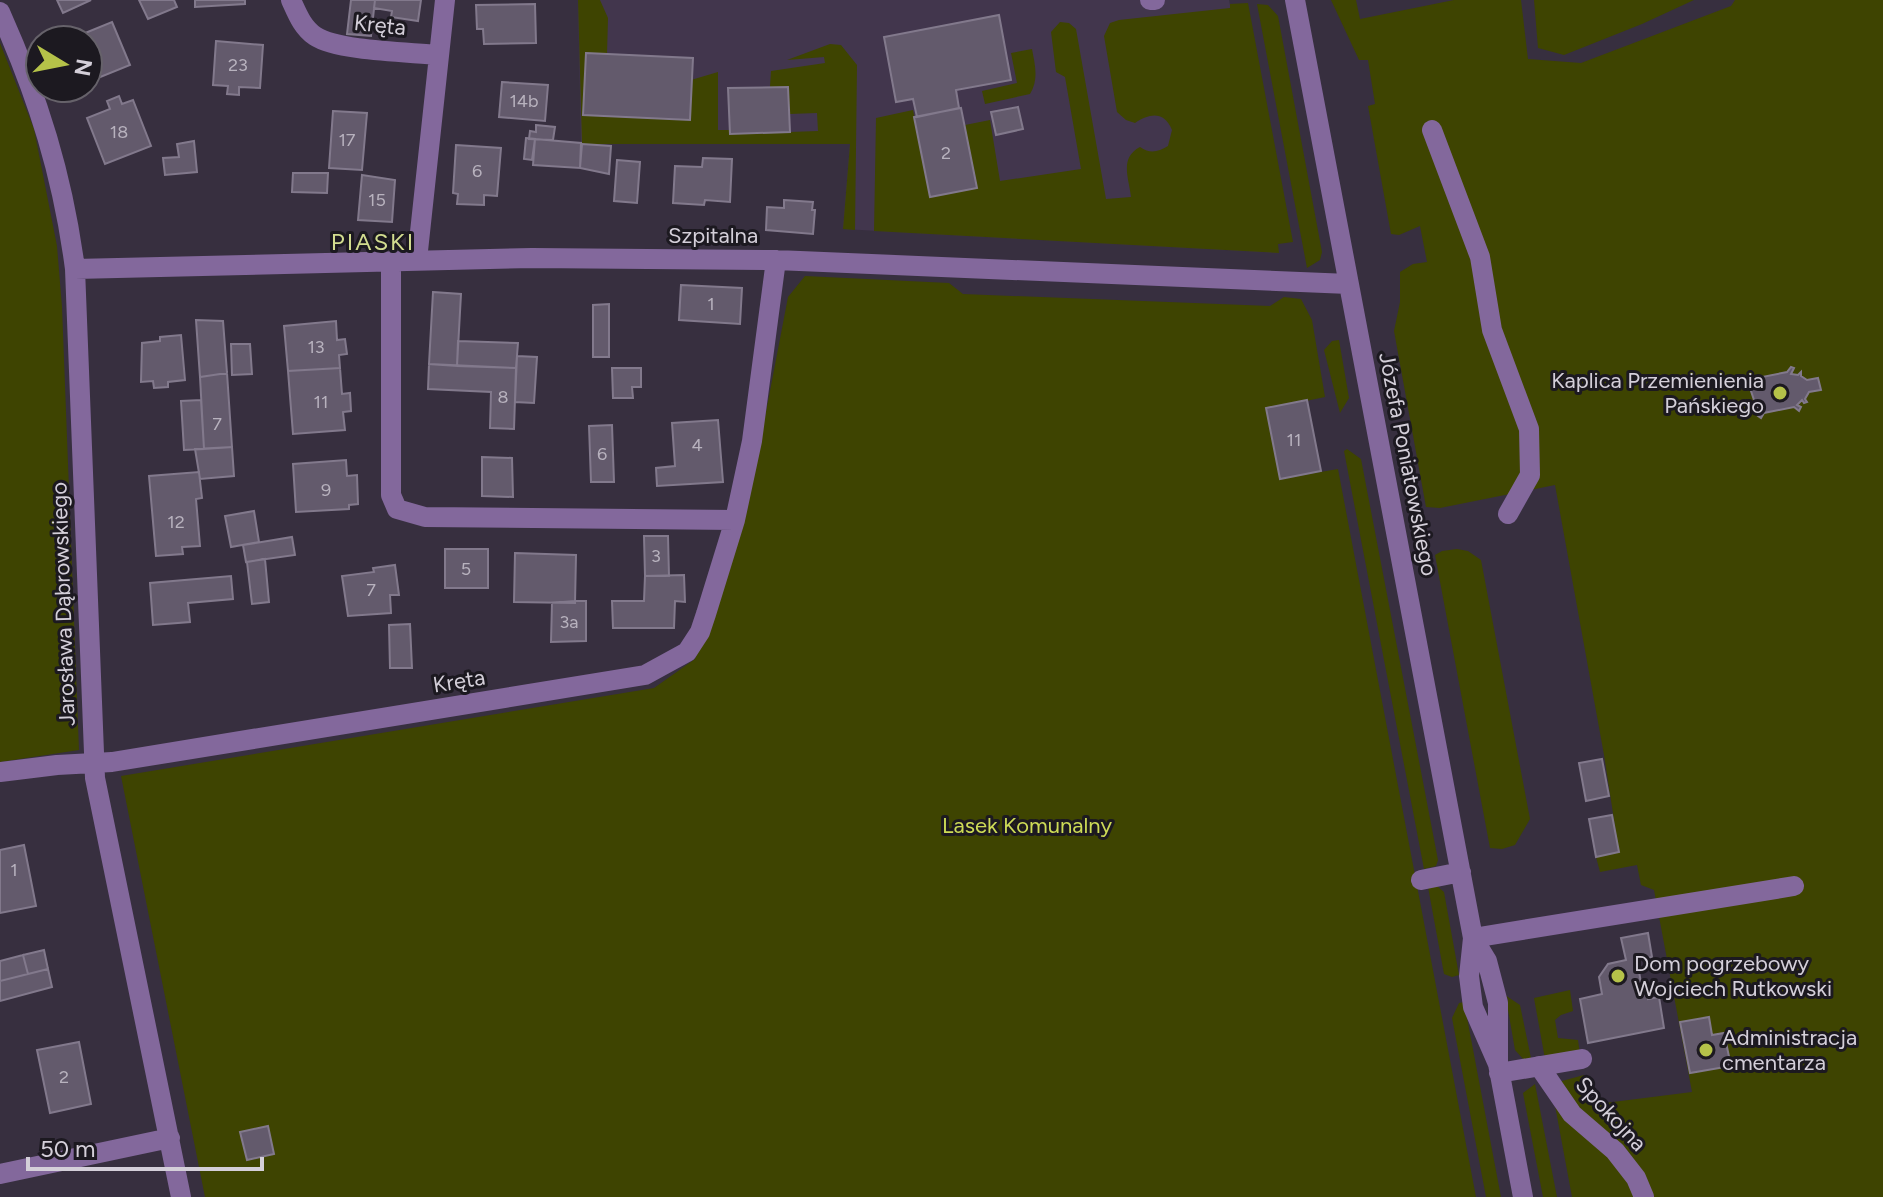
<svg xmlns="http://www.w3.org/2000/svg" width="1883" height="1197" font-family="Figtree,sans-serif">
	<rect width="100%" height="100%" fill="#372f3f"/>
	<path fill="#42364d" d="M578 0H1229L1279 253 843 229 850 144 581 143Z"/>
	<path fill="#3e4401" d="M578 0H600L608 18 607 54 587 53 584 115 689 120 691 80 718 72V130H730L731 134 818 131 817 113 789 114 788 87H770L771 71 825 63 824 57 787 60 830 44 841 45 857 65 855 230 843 229 850 144H582Z
		M1331 0H1356L1360 19 1454 0H1521L1528 59 1581 63 1731 6 1735 0H1883V1197H1572L1551 1084 1584 1075 1589 1105 1692 1092 1654 890 1641 885 1637 865 1600 872 1596 857 1619 852 1604 755 1555 485 1440 508 1426 507 1394 331 1400 302V272L1413 264 1427 262 1420 226 1399 235 1391 234 1368 106 1375 104 1368 60H1359Z
		M1534 0H1694L1642 24 1564 55 1538 48Z
		M1248 3 1293 242 1278 244 1279 253 874 231 876 118 913 110 931 197 977 188 965 125 990 120 1000 181 1081 169 1065 77 1056 72 1051 32 1060 22 1069 23 1076 29 1106 199 1131 197C1129 178 1119 158 1140 147 1150 154 1158 152 1168 146L1172 130C1164 111 1150 113 1135 123L1126 120 1117 112 1104 36 1110 23 1119 20 1230 8V4Z
		M1257 4 1268 5 1278 16 1322 252 1320 260 1307 268Z
		M0 43 34 129 57 246 62 307 79 750 0 762Z
		M1032 49C1035 65 1039 79 1030 94L985 104 982 91 1017 83 1011 53Z
		M805 276 949 283 963 294 1270 306 1284 297 1301 299 1312 320 1325 397 1267 409 1280 479 1338 469 1476 1197H205L121 776 654 688 695 659 717 610 747 511 788 297Z
		M1339 340 1349 398 1340 413 1324 350 1332 341Z
		M1347 449 1361 459 1438 860 1436 866 1424 869 1344 451Z
		M1457 549 1468 551 1481 560 1530 819 1515 845 1502 849 1490 848 1435 555 1442 551Z
		M1437 886 1444 892 1459 975 1452 977 1444 974 1428 887Z
		M1570 990 1573 1011 1561 1015 1555 1020 1558 1038 1578 1040 1580 1054 1545 1059 1534 998Z
		M1505 995 1520 1005 1531 1058 1524 1060 1515 1050 1507 1004 1508 999Z
		M1464 1002 1501 1197H1486L1452 1018 1459 1003Z
		M1535 1084 1557 1197H1543L1523 1093Z"/>
	<path fill="#635a6c" stroke="#82798c" stroke-width="2" d="M57 0H91L63 13Z
		M139 0H174L177 7 148 19Z
		M195 0H245V4L195 7Z
		M375 0H421L418 21 391 17 392 11 374 8Z
		M375 0 371 36 347 34 351 0Z
		M535 4 536 43 484 44 483 29H477L476 5Z
		M999 15 1011 80 956 90 959 108 917 117 913 99 896 102 884 37Z
		M112 22 130 65 88 82V40H68Z
		M216 41 263 45 260 88 239 87V95L227 94 228 86 213 85Z
		M586 53 693 58 690 120 583 115Z
		M502 82 548 85 545 121 499 117Z
		M788 87 790 132 730 134 728 88Z
		M119 96 122 104 133 100 151 146 105 164 87 118 110 109 107 101Z
		M1018 107 1023 129 996 135 991 112Z
		M961 108 977 188 930 197 914 117Z
		M333 111 367 113 362 170 329 168Z
		M536 125 555 127 553 140 529 139 530 131 536 132Z
		M526 138 535 139 532 160 524 159Z
		M535 139 581 143 580 168 533 165Z
		M194 141 197 172 165 175 163 158 179 157 177 144Z
		M582 144 611 146 609 174 580 168Z
		M456 145 501 148 497 196 484 195V205L457 204 458 194 453 193Z
		M703 158 732 159 730 202 705 200 704 205 673 203 675 166 702 167Z
		M617 160 640 162 637 203 614 201Z
		M293 173H328L327 193 292 192Z
		M362 175 395 180 392 222 358 220Z
		M784 200 813 202 812 210H815L813 234 766 230 767 207 784 208Z
		M681 285 742 288 740 324 679 320Z
		M433 292 461 294 457 366 429 364Z
		M609 304V357H593V305Z
		M196 320 223 321 227 373 200 377Z
		M336 321 337 340 345 339 347 354 339 355 340 368 288 371 284 326Z
		M181 335 185 380 168 382V387L154 388 153 381 141 382 142 343 160 341V337Z
		M458 341 518 343 516 368 457 366Z
		M231 344H250L252 374 232 375Z
		M517 356 537 357 534 403 515 402Z
		M429 364 516 368 514 429 490 428 491 392 428 389Z
		M1791 367 1794 368 1791 374 1798 375 1801 372V376L1807 380 1818 378 1821 390 1809 392 1805 399 1807 402 1804 403 1802 400 1797 405 1801 407 1799 411 1794 407 1764 413 1761 418 1758 416 1761 411 1758 407 1753 409V406H1756L1750 388 1751 386 1755 389 1757 383 1752 379 1787 372Z
		M340 368 342 394 350 393 351 411 343 412 345 430 293 434 288 371Z
		M612 368H641V387H632L633 398H613Z
		M227 373 232 447 204 449 200 377Z
		M201 400 204 449 184 450 181 401Z
		M1307 400 1321 471 1280 479 1266 408Z
		M718 420 723 482 657 486 656 468 675 466 672 423Z
		M612 425 614 482H591L589 426Z
		M232 447 234 476 200 479 195 449Z
		M482 457 512 458 513 497 482 496Z
		M346 460 347 476 357 475 358 504 349 505V509L296 512 293 464Z
		M199 472 202 498 196 499 200 546 182 547 183 554 156 556 149 476Z
		M254 511 259 542 231 547 225 516Z
		M644 536H668L669 576H645Z
		M292 537 295 555 246 562 243 545Z
		M445 549H488V588H445Z
		M515 553 576 555 575 603 514 602Z
		M265 559 269 602 252 604 247 562Z
		M395 565 399 595H390L391 613 348 616 342 576 374 572 373 568Z
		M684 575 685 602 675 601 674 628H613L612 601H644L645 576Z
		M231 576 233 599 188 603 190 622 153 625 150 583Z
		M575 601H586V641L551 642 552 603Z
		M410 624 412 668H390L389 625Z
		M1602 759 1609 796 1586 801 1579 763Z
		M1612 815 1619 852 1596 857 1589 819Z
		M24 845 36 906 0 913V850Z
		M1648 933 1652 957 1637 960 1641 983 1645 982 1648 999 1659 997 1664 1028 1588 1043 1580 999 1602 994 1599 977 1608 964 1626 960 1621 938Z
		M44 950 48 969 28 974 23 955Z
		M23 955 28 974 0 981V961Z
		M48 969 52 987 0 1001V981Z
		M1709 1017 1712 1035 1724 1033 1731 1066 1690 1073 1680 1022Z
		M79 1042 91 1104 50 1113 37 1050Z
		M268 1126 274 1154 247 1160 240 1132Z"/>
	<g fill="none" stroke-linecap="round" stroke-linejoin="round">
		<path stroke="#83689c" stroke-width="20" d="M291 0C297 13 302 27 315 36 337 51 408 52 438 55
			M1150 0H1155
			M1295 0 1473 938 1469 976 1473 1007 1498 1064
			M0 12C38 97 63 176 75 269L95 778 181 1197
			M1432 130 1480 257 1492 330 1529 429 1530 475 1508 514
			M417 260 445 0
			M391 261V495L397 509 425 517 735 520
			M75 269 532 258 776 260 1349 284
			M0 772 57 765 112 762 645 675 687 652 700 632 706 614 735 520 752 441 776 260
			M1421 880 1461 872
			M1473 938 1794 886
			M1473 938 1487 961 1498 1003V1064L1523 1197
			M1539 1066 1572 1114 1615 1151 1636 1178 1644 1197
			M1499 1073 1582 1059
			M0 1174 170 1138"/>
	</g>
	<g fill="#b5c249" stroke="#1c1920" stroke-width="3">
		<circle cx="1780" cy="393" r="8"/>
		<circle cx="1618" cy="976" r="8"/>
		<circle cx="1706" cy="1050" r="8"/>
	</g>
	<g text-anchor="middle" dominant-baseline="central" stroke-width="6" stroke-linejoin="round" paint-order="stroke">
		<g font-size="18" fill="#b8b2be">
			<text x="238" y="65">23</text>
			<text x="524" y="101">14b</text>
			<text x="119" y="132">18</text>
			<text x="347" y="140">17</text>
			<text x="946" y="153">2</text>
			<text x="477" y="171">6</text>
			<text x="377" y="200">15</text>
			<text x="711" y="304">1</text>
			<text x="316" y="347">13</text>
			<text x="503" y="397">8</text>
			<text x="321" y="402">11</text>
			<text x="217" y="424">7</text>
			<text x="1294" y="440">11</text>
			<text x="697" y="445">4</text>
			<text x="602" y="454">6</text>
			<text x="326" y="490">9</text>
			<text x="176" y="522">12</text>
			<text x="656" y="556">3</text>
			<text x="466" y="569">5</text>
			<text x="371" y="590">7</text>
			<text x="569" y="622">3a</text>
			<text x="14" y="870">1</text>
			<text x="64" y="1077">2</text>
		</g>
		<g font-size="22" fill="#d4cfd9" stroke="#1c1920">
			<text transform="translate(380 25) rotate(6)">Kręta</text>
			<text x="713" y="235">Szpitalna</text>
			<text transform="translate(1408 464) rotate(79)">Józefa Poniatowskiego</text>
			<text transform="translate(63 604) rotate(-92)">Jarosława Dąbrowskiego</text>
			<text transform="translate(459 681) rotate(-9)">Kręta</text>
			<text transform="translate(1611 1114) rotate(47)">Spokojna</text>
		</g>
		<g font-size="22" fill="#d4cfd9" stroke="#1c1920" text-anchor="start">
			<text x="1764" y="380" text-anchor="end">Kaplica Przemienienia<tspan x="1764" dy="25">Pańskiego</tspan></text>
			<text x="1634" y="963">Dom pogrzebowy<tspan x="1634" dy="25">Wojciech Rutkowski</tspan></text>
			<text x="1722" y="1037">Administracja<tspan x="1722" dy="25">cmentarza</tspan></text>
		</g>
		<g font-size="22" fill="#cddb56" stroke="#1c1920">
			<text x="1027" y="825">Lasek Komunalny</text>
		</g>
		<g font-size="24" letter-spacing="2" fill="#d2dc8f" stroke="#1c1920">
			<text x="373" y="241">PIASKI</text>
		</g>
	</g>
	<g transform="translate(64 64) rotate(100)"><circle r="38" fill="#1c1920" stroke="#66626a" stroke-width="2"/>
	<path d="M0-6L14 30L0 20L-14 30Z" fill="#b5c249"/>
	<text y="-12" font-size="22" font-weight="bold" text-anchor="middle" fill="#d4cfd9">N</text>
	</g>
	<path d="M28 1157v12h234v-12" fill="none" stroke="#d4cfd9" stroke-width="4"/>
	<text x="40" y="1157" font-size="24" fill="#d4cfd9" stroke="#1c1920" stroke-width="6" paint-order="stroke">50 m</text>
</svg>
